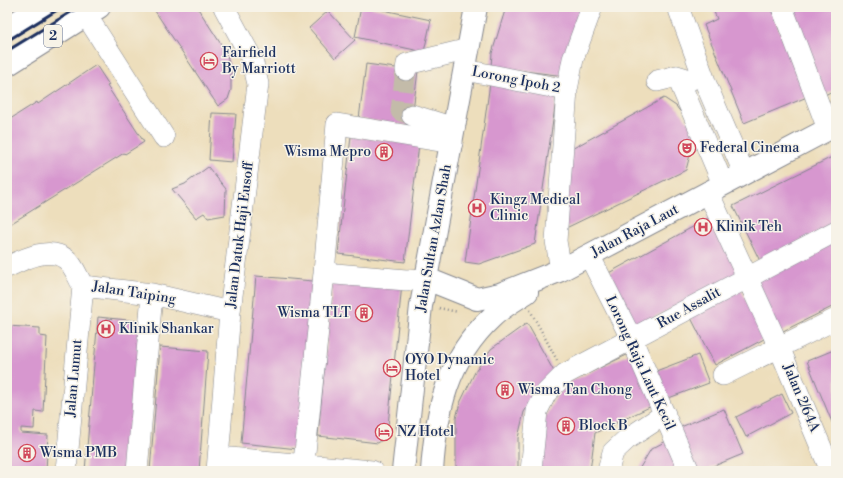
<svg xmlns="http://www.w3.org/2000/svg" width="843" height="478" font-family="'Libre Bodoni',serif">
	<rect width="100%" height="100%" fill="#f7f3e8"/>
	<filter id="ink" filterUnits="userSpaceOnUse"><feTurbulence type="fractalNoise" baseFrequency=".025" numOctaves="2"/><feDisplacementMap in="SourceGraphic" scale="8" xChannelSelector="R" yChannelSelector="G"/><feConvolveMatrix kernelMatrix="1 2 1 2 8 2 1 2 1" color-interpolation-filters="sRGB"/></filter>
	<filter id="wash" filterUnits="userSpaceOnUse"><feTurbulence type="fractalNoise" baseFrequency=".012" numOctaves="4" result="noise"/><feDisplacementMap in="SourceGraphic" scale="16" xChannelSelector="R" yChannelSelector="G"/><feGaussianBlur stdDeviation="0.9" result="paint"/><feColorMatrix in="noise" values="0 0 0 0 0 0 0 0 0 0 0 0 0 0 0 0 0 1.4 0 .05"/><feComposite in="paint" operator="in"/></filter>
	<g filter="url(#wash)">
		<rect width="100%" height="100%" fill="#eddebc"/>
		<g id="blocks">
			<path fill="#d797cf" d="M155 7H197L226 52 231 71V90L228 99 218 106 153 8Z
				M361 7H369L431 20 424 52 355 37Z
				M506 7H585L565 76 491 67 492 53Z
				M712 7H770L807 97 744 123 704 25 717 19Z
				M789 7H836V89L825 95Z
				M328 11 355 40 335 58 309 28Z
				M366 64 418 71 411 126 359 119Z
				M96 65 109 85 107 86 144 142 125 154 124 153 7 226V121L37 102 38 104Z
				M490 83 557 93 535 244 479 264 465 262Z
				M664 98 676 106 696 132 686 170 564 229 568 151Z
				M212 113 236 114 232 162 209 160Z
				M351 136 419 144 405 262 338 254Z
				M836 155V224L760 261 733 206Z
				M208 167 226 189 225 215 208 218 204 213 196 218 172 189 185 184Z
				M709 218 740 275 634 327 605 275Z
				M836 234V305L779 333 751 277Z
				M256 276 313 281 298 449 241 443Z
				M333 277 402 284 387 436 378 443 318 436Z
				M739 286 766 338 715 365 688 312Z
				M98 317 148 322 135 471H85Z
				M527 323 557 377 530 403 524 412 518 438V471H456V418L460 403 475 372 491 349Z
				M7 326 40 328V336L47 337 43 412 35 411 34 429 21 428V433L48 435 46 471H7Z
				M160 347 208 351 199 471H150Z
				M836 349V432L807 361Z
				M633 352 658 403 595 433 590 471H537L542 423 556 397 570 382Z
				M698 355 709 383 666 399 656 371Z
				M782 394 791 413 746 437 736 417Z
				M724 409 743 454 702 471H694L676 429Z
				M670 439 684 471H638L651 449Z"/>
		</g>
	</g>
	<g filter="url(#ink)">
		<use href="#blocks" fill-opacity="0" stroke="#84868d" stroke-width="1"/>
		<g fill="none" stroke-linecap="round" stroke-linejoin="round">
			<path stroke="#c3bba9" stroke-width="21" stroke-dasharray="21 10" stroke-linecap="butt" d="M406 70 401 111 412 115"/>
			<defs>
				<path id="minor" d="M678 7 706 84 744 173
					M782 7 828 129
					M86 15 164 137
					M406 70 407 64 469 49
					M465 70 567 90
					M677 76 723 184
					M657 81 677 76 690 80
					M412 115 454 128
					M708 192 779 347 831 471
					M589 255 632 340 689 471
					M7 267C24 259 49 246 66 259 74 265 78 278 83 286L152 294 230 312
					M561 270 556 241 567 90 573 59 592 7
					M324 273 406 280 427 279
					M723 375 836 319
					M219 457 372 471
					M66 471 83 286
					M137 471 152 294
					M217 471 230 312 258 84 252 59 224 7
					M303 471 324 273 337 124 452 143
					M531 471 537 411 546 393 565 374 836 231
					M608 471 613 452 627 439 665 414"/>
				<path id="major" d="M7 28 42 7
					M7 65 99 7
					M427 279 477 299 500 294 561 270 836 125
					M403 471 421 306 476 7
					M432 471C436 411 447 359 492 317 502 307 515 300 527 292"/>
			</defs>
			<use href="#minor" stroke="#84868d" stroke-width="22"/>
			<use href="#major" stroke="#84868d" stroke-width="24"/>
			<path stroke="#84868d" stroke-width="2.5" stroke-dasharray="1 3" stroke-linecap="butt" d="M439 308 458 312
				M530 310 557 360"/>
			<use href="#minor" stroke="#fff" stroke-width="21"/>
			<use href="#major" stroke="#fff" stroke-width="22"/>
			<path stroke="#1b2f5e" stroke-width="3" d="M7 41 62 7
				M7 51 79 7"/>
		</g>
	</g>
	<defs>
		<symbol id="hotel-ring" viewBox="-11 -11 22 22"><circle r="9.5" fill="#f7f3e8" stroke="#d1495b" stroke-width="1.5"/><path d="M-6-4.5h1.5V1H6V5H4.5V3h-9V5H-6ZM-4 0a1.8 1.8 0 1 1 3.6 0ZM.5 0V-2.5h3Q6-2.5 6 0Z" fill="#d1495b"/></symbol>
		<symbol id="theatre-ring" viewBox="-11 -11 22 22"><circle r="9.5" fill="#f7f3e8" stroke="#d1495b" stroke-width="1.5"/><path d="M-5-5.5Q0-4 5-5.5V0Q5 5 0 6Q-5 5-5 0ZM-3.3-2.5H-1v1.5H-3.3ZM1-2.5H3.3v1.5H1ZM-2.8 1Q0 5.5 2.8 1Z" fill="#d1495b"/></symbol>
		<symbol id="building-ring" viewBox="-11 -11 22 22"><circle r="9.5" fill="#f7f3e8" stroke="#d1495b" stroke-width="1.5"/><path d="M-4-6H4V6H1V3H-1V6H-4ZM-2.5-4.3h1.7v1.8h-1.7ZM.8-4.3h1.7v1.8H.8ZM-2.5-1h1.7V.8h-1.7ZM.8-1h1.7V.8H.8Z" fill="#d1495b"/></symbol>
		<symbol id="hospital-ring" viewBox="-11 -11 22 22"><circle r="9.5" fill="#f7f3e8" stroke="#d1495b" stroke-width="1.5"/><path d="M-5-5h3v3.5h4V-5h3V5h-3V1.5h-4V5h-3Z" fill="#d1495b"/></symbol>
	</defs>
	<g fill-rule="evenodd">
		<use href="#hotel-ring" x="199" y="51" width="20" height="20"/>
		<use href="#theatre-ring" x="677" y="138" width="20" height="20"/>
		<use href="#building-ring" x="374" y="142" width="20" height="20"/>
		<use href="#hospital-ring" x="467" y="198" width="20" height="20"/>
		<use href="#hospital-ring" x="693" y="217" width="20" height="20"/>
		<use href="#building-ring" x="354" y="303" width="20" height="20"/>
		<use href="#hospital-ring" x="96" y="319" width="20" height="20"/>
		<use href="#hotel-ring" x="382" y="358" width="20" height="20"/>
		<use href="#building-ring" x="495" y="380" width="20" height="20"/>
		<use href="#building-ring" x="556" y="416" width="20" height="20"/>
		<use href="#hotel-ring" x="374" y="422" width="20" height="20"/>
		<use href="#building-ring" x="17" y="443" width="20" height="20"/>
	</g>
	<g text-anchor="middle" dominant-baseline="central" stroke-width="3" stroke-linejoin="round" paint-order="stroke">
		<rect fill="#f7f3e8" stroke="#5d6a87" stroke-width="1" x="44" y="25" width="18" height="22" rx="3"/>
		<g font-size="13" font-weight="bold" fill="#1b2f5e">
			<text x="53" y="36">2</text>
		</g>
		<g font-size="14" fill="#1b2f5e" stroke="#f7f3e8" text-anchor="start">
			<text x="222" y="53">Fairfield<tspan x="222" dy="16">By Marriott</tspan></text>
			<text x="700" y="148">Federal Cinema</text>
			<text x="371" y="152" text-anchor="end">Wisma Mepro</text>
			<text x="490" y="200">Kingz Medical<tspan x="490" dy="16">Clinic</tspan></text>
			<text x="716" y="227">Klinik Teh</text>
			<text x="351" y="313" text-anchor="end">Wisma TLT</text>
			<text x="119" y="329">Klinik Shankar</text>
			<text x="405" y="360">OYO Dynamic<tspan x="405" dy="16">Hotel</tspan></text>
			<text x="518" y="390">Wisma Tan Chong</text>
			<text x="579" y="426">Block B</text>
			<text x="397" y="432">NZ Hotel</text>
			<text x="40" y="453">Wisma PMB</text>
		</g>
		<g font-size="14" fill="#1b2f5e" stroke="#f7f3e8">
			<text transform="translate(516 80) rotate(11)">Lorong Ipoh 2</text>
			<text transform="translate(635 231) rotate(-28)">Jalan Raja Laut</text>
			<text transform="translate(240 235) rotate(-83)">Jalan Datuk Haji Eusoff</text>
			<text transform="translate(434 238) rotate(-80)">Jalan Sultan Azlan Shah</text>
			<text transform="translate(134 293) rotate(9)">Jalan Taiping</text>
			<text transform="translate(689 308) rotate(-29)">Rue Assalit</text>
			<text transform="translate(640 363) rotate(65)">Lorong Raja Laut Kecil</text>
			<text transform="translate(74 378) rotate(-85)">Jalan Lumut</text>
			<text transform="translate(801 398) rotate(67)">Jalan 2/64A</text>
		</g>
	</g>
	<rect width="843" height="478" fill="none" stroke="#f7f3e8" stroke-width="24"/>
</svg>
